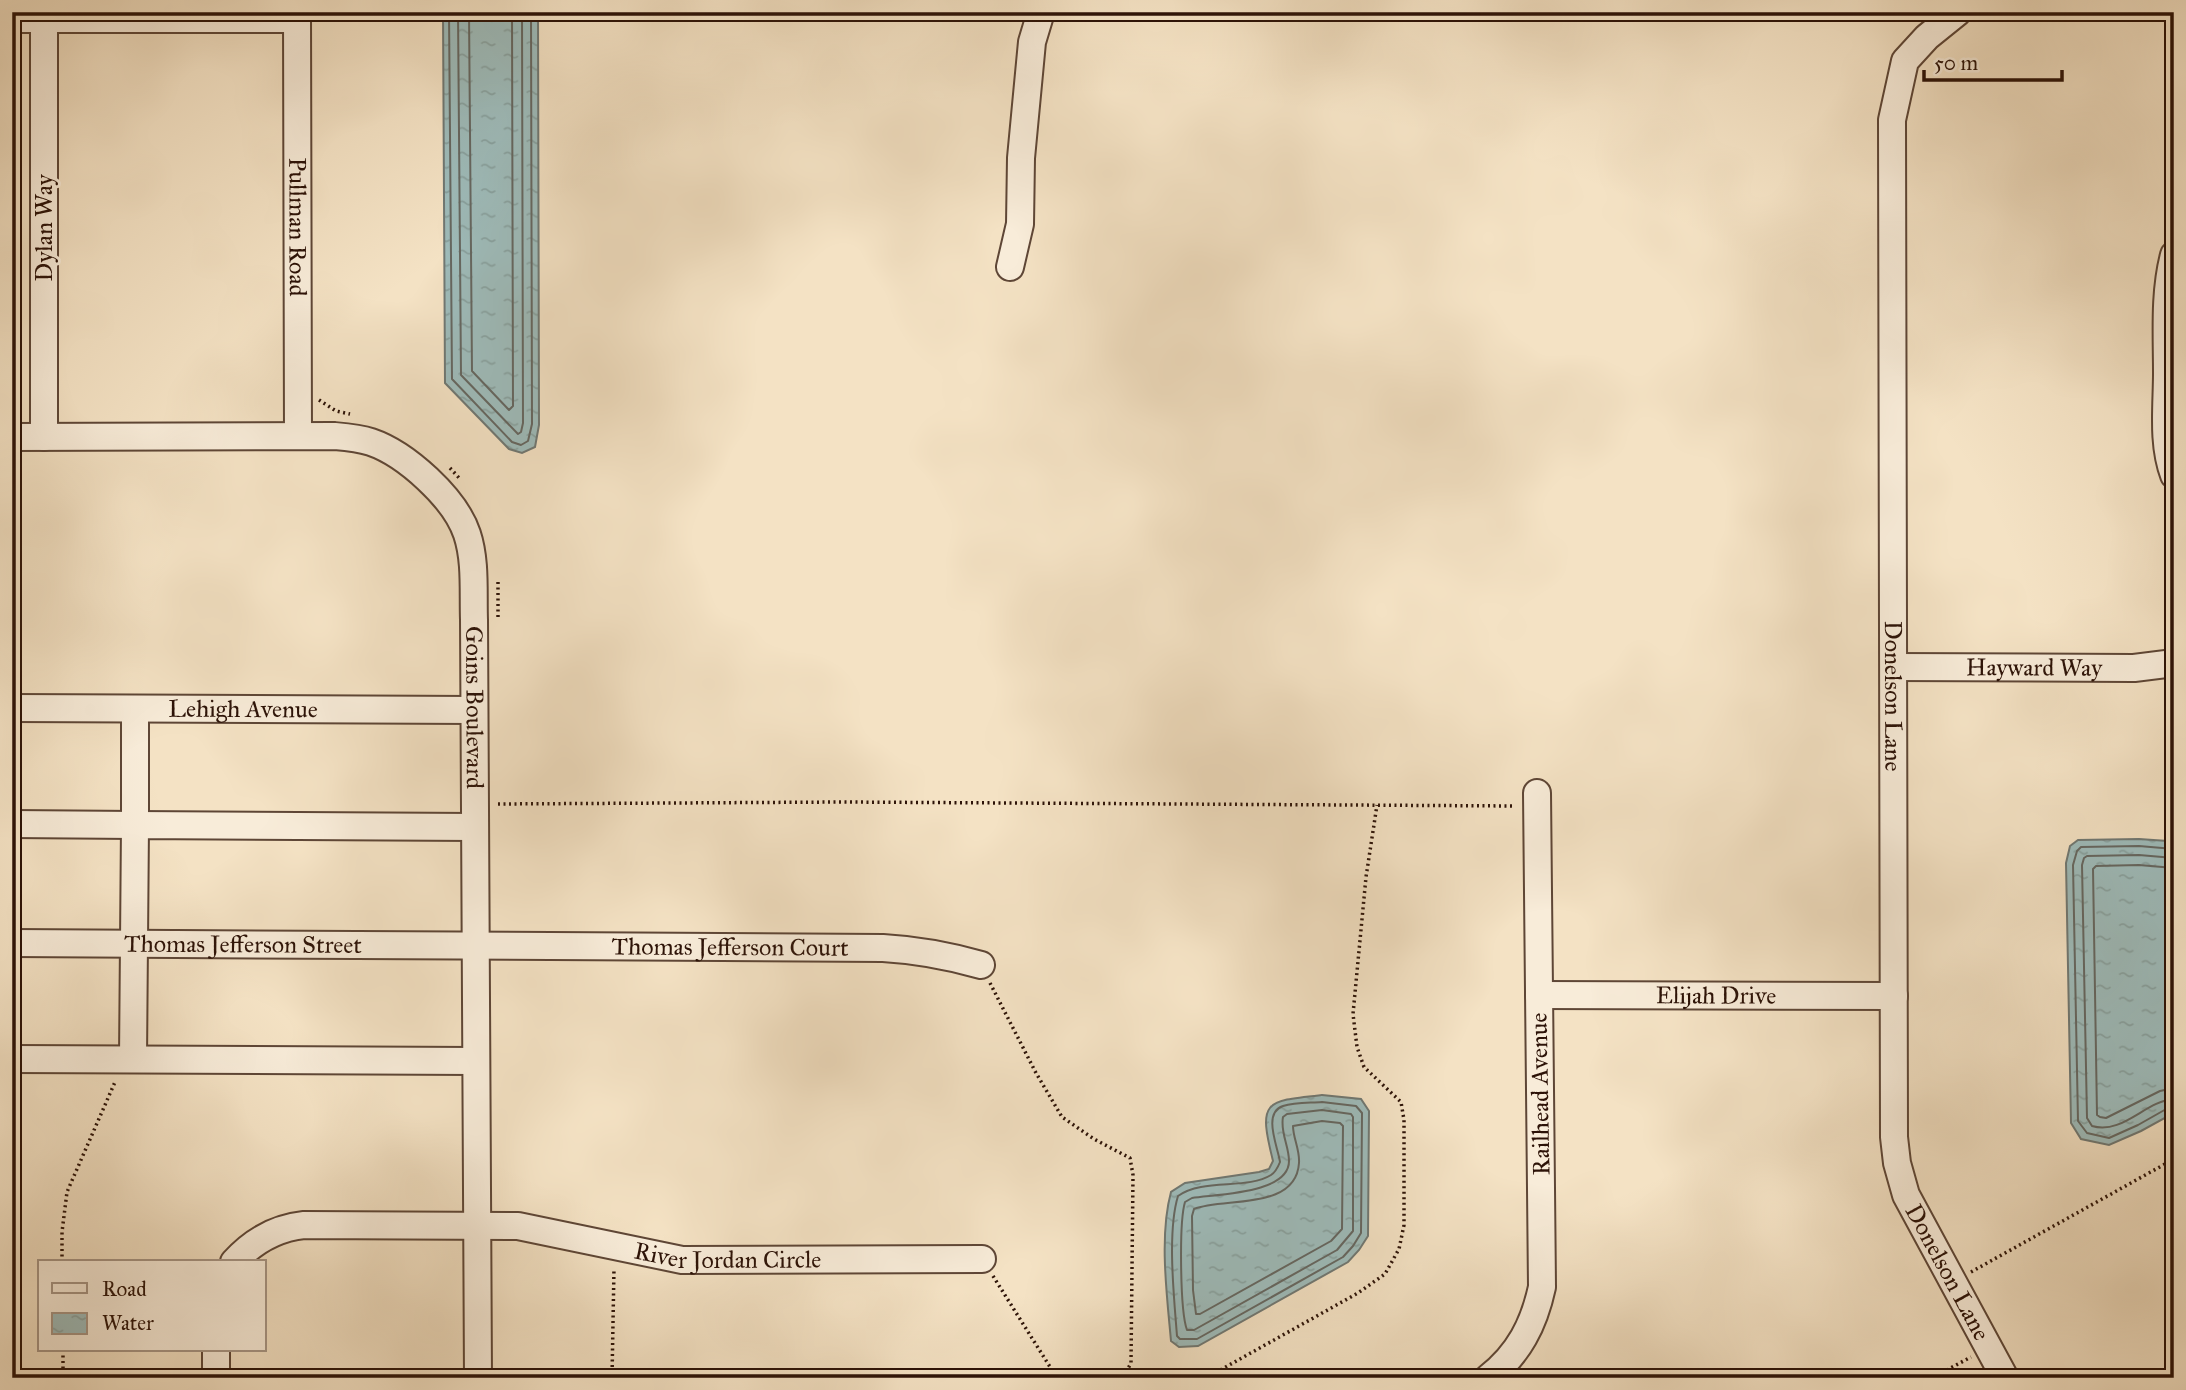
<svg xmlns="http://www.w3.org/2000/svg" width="2186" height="1390" font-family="'IM FELL Great Primer',serif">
	<defs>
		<pattern id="water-ripples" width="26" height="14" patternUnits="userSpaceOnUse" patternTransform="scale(1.75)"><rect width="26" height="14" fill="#9ebcbb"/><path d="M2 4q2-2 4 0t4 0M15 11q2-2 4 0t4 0" fill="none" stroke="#88a19f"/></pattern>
	</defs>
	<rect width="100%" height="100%" fill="#f4e2c4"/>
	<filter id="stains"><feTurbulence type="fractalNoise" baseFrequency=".00286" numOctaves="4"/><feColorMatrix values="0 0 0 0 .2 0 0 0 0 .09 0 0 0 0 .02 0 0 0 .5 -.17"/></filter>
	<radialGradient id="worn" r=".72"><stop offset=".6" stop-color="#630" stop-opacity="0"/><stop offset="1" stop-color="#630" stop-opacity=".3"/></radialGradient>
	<path fill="url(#water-ripples)" stroke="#707873" stroke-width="2" d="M443 12H538L539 425 535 447 522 453 509 449 445 383Z
		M2139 839 2168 841 2174 843V1113L2141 1131 2109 1145 2081 1139 2071 1123 2066 863 2070 846 2078 840Z
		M1322 1095 1361 1099 1369 1111 1368 1236 1359 1250 1348 1262 1198 1346 1179 1347 1171 1341C1167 1296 1159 1236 1171 1192L1185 1183 1259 1172 1269 1169 1273 1161C1258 1101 1264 1101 1322 1095Z"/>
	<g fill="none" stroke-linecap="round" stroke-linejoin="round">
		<path stroke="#656761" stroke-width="2" d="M449 12 452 379 512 442 521 445 528 441 532 424 531 12
			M458 12 461 375 518 434 521 432 523 423 522 12
			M469 12 472 371 509 410 513 406 512 12
			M2174 849 2139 846 2081 847 2077 851 2073 865 2078 1121 2087 1133 2109 1138 2138 1125 2168 1108H2174
			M2174 858 2139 855 2087 856 2084 858 2082 865 2087 1118 2092 1126C2123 1135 2145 1101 2174 1099
			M2174 868 2139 865 2096 866 2093 869 2097 1115 2100 1117 2106 1118 2160 1091 2174 1088
			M1322 1102 1356 1106 1362 1113 1361 1233 1353 1246 1343 1257 1197 1339H1180L1177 1336C1174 1297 1167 1232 1178 1196 1203 1178 1247 1190 1271 1175 1276 1172 1278 1167 1280 1162 1278 1147 1262 1113 1283 1106 1295 1102 1310 1103 1322 1102Z
			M1322 1110 1351 1114 1353 1117V1231L1337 1250 1194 1330H1187C1180 1311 1179 1222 1185 1202L1192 1198C1216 1194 1289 1194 1289 1161 1289 1146 1280 1132 1283 1117L1287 1114Z
			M1322 1121 1340 1123 1343 1126 1342 1229 1331 1241 1200 1314H1196L1193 1290 1192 1216 1194 1209C1224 1197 1296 1211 1299 1163 1300 1150 1293 1138 1293 1126Z"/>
		<defs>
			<g id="minor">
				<path id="s1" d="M297 12 298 436"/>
				<path id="s2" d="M1958 12 1927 37 1905 61 1892 120 1894 1137 1897 1163 1906 1195 2005 1378"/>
				<path d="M12 19H297"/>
				<path d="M44 19V437"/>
				<path d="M2174 255C2164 293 2167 334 2167 373 2167 406 2162 444 2174 475"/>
				<path d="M1010 267 1020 224 1021 158 1032 42 1041 12"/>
				<path id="s3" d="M12 437 334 436C346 437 359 438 371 442 406 454 455 498 467 534 476 561 473 592 474 620L478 1378"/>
				<path id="s4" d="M1894 667 2134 668 2174 663"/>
				<path id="s5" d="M12 708 474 710"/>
				<path d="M12 824 135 825V709"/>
				<path id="s6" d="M12 943 883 948C918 950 946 955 981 965"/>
				<path id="s7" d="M1539 995 1894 996"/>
				<path d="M12 1059 476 1061"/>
				<path d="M133 1059 135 825 475 827"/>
				<path id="s8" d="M234 1262C253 1241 276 1228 304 1225L518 1226 682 1260 982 1259"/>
				<path d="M216 1350V1378"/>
				<path d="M1488 1378C1519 1354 1534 1324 1542 1287L1537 793"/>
			</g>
		</defs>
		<use href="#minor" stroke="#5e4636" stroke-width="30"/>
		<path stroke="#2c1207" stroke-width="3.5" stroke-dasharray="2 3.5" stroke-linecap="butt" d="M319 400 336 411 350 414
			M450 468 461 480
			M498 582V620
			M498 804 844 802 1515 806
			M990 983 1036 1073 1062 1117 1094 1139 1130 1158 1133 1175 1131 1363 1123 1378
			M62 1262V1232L67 1192 115 1082
			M1971 1272 2174 1159
			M993 1276 1057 1378
			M63 1350V1378
			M612 1378 614 1268
			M1206 1378 1358 1293 1385 1274 1399 1249 1404 1225V1120L1401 1102 1364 1067 1357 1047 1353 1014 1366 877 1377 805
			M1932 1378 1971 1357"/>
		<use href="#minor" stroke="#f8ecd9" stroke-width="26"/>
	</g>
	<g text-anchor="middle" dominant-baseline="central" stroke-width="6" stroke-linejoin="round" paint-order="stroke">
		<g font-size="24" fill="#2c1207" stroke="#f8ecd9">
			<text stroke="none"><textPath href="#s1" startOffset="215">Pullman Road</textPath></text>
			<text transform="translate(44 228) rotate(-90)">Dylan Way</text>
			<text stroke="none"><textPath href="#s4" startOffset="140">Hayward Way</textPath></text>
			<text stroke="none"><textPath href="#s2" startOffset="709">Donelson Lane</textPath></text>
			<text stroke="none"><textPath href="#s3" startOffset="670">Goins Boulevard</textPath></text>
			<text stroke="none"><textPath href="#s5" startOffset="231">Lehigh Avenue</textPath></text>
			<text stroke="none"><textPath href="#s6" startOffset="231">Thomas Jefferson Street</textPath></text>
			<text stroke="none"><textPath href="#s6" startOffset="718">Thomas Jefferson Court</textPath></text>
			<text stroke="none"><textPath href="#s7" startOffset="177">Elijah Drive</textPath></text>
			<text transform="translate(1540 1094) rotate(-91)">Railhead Avenue</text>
			<text stroke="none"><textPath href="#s8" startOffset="508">River Jordan Circle</textPath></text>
			<text stroke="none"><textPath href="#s2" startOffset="1297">Donelson Lane</textPath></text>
		</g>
	</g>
	<rect width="2186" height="1390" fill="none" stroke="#f4e2c4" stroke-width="42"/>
	<rect x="14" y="14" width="2158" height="1362" fill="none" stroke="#2c1207" stroke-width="3.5"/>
	<rect x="21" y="21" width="2144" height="1348" fill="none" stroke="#2c1207" stroke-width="2"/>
	<rect x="38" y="1260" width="228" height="91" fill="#f8ecd9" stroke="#a69585" stroke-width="2"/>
	<rect x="52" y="1283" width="35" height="10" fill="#f8ecd9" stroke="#a69585" stroke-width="2"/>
	<text x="102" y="1296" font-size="21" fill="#2c1207">Road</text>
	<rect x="52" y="1313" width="35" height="21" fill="url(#water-ripples)" stroke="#a69585" stroke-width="2"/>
	<text x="102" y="1330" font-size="21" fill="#2c1207">Water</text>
	<path d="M1924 70v10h138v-10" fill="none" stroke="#2c1207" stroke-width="3.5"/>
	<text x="1934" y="70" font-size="21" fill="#2c1207" stroke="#f8ecd9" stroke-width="5" paint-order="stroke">50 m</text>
	<rect width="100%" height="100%" filter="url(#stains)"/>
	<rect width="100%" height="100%" fill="url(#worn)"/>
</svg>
